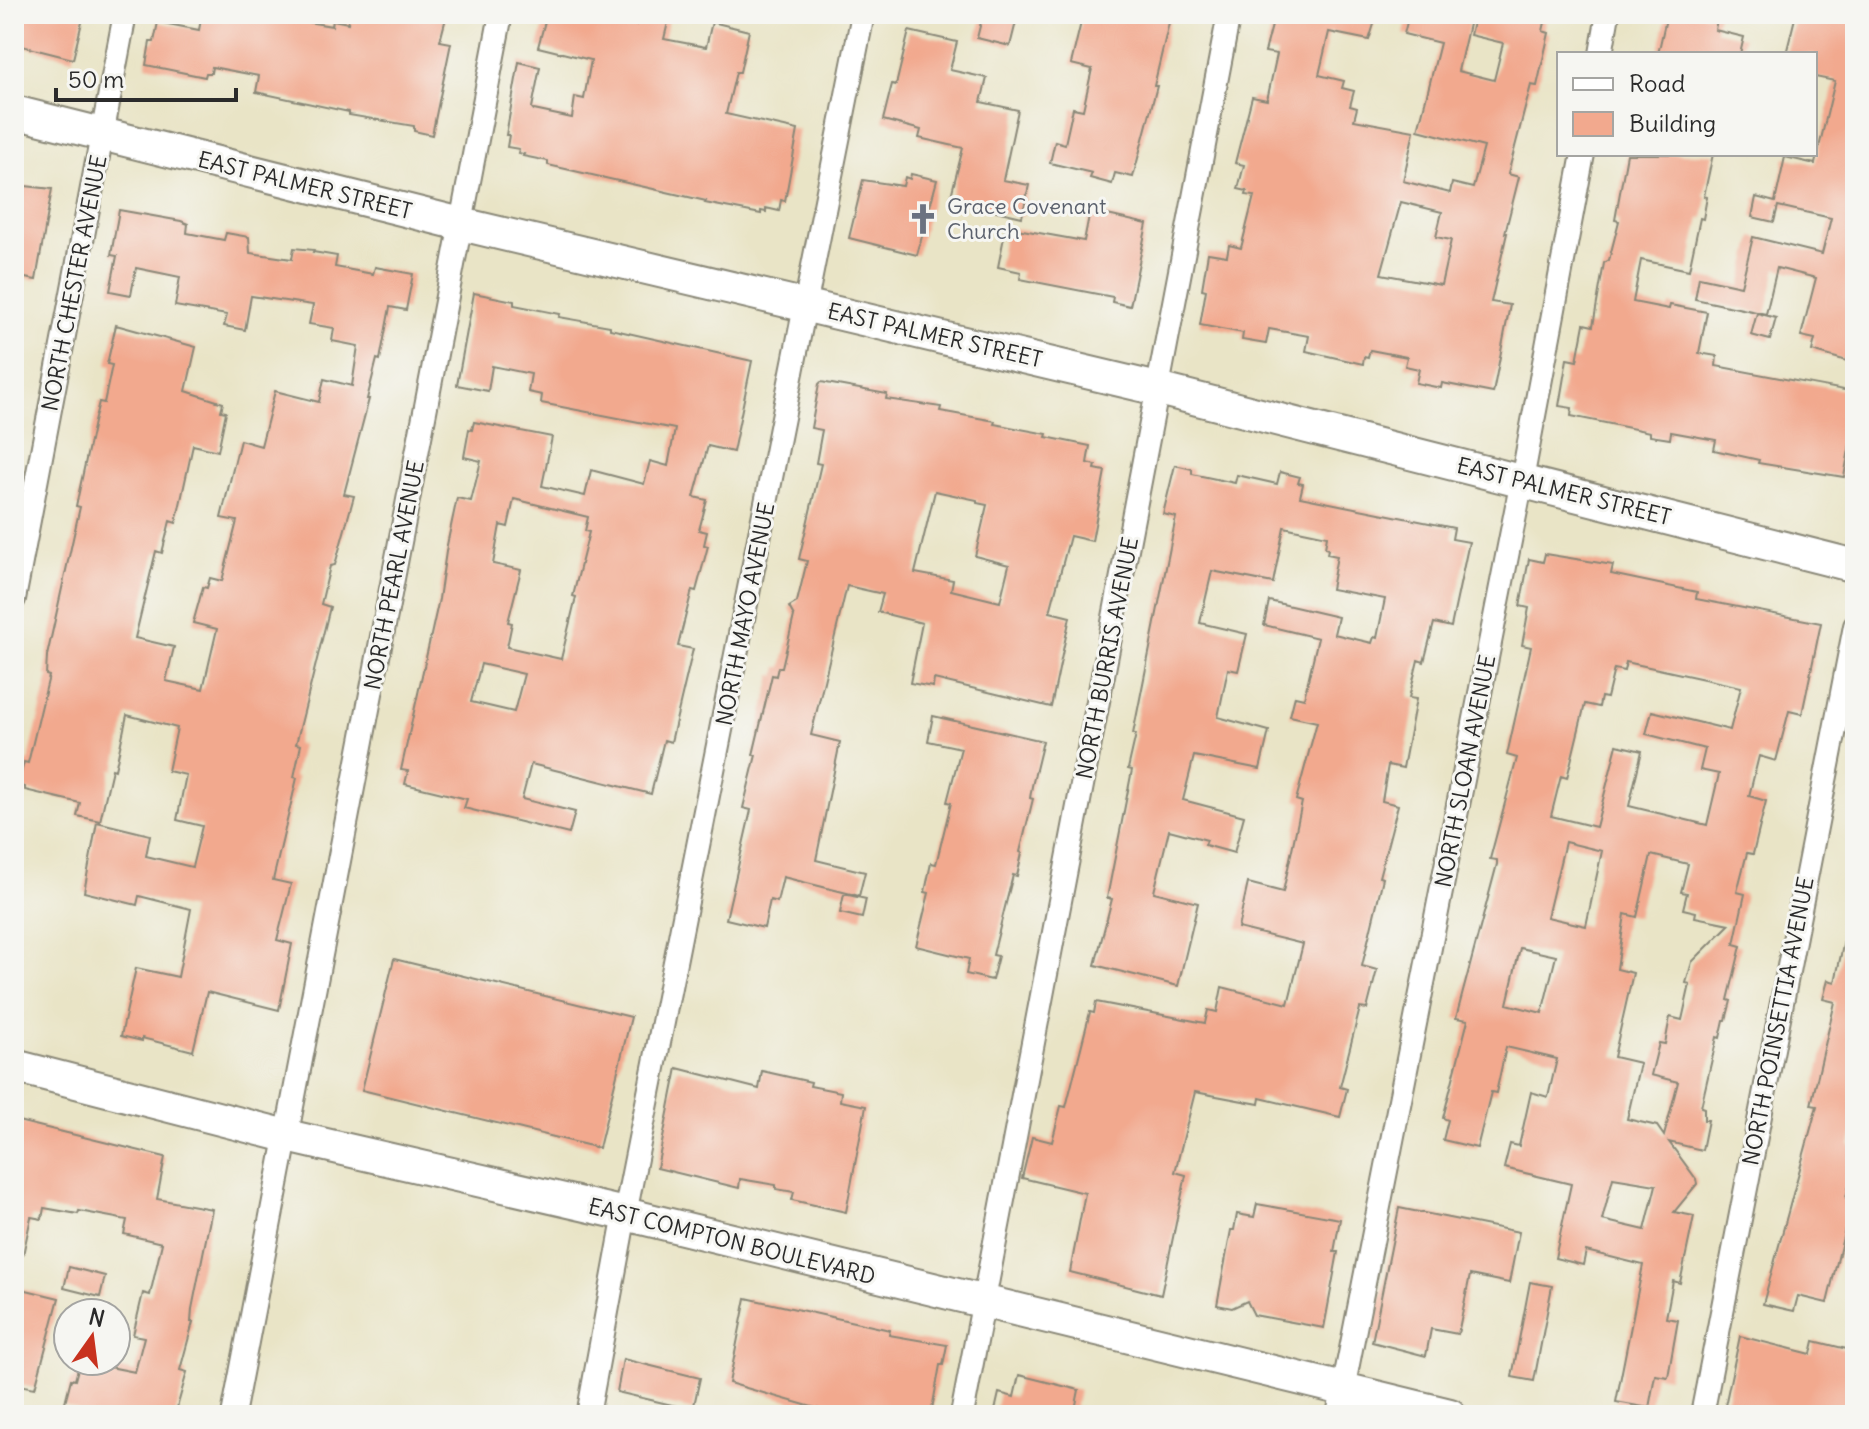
<svg xmlns="http://www.w3.org/2000/svg" width="1869" height="1429" font-family="Delius,sans-serif">
	<rect width="100%" height="100%" fill="#f6f6f2"/>
	<filter id="ink" filterUnits="userSpaceOnUse"><feTurbulence type="fractalNoise" baseFrequency=".0125" numOctaves="2"/><feDisplacementMap in="SourceGraphic" scale="16" xChannelSelector="R" yChannelSelector="G"/><feConvolveMatrix kernelMatrix="1 2 1 2 8 2 1 2 1" color-interpolation-filters="sRGB"/></filter>
	<filter id="wash" filterUnits="userSpaceOnUse"><feTurbulence type="fractalNoise" baseFrequency=".006" numOctaves="4" result="noise"/><feDisplacementMap in="SourceGraphic" scale="32" xChannelSelector="R" yChannelSelector="G"/><feGaussianBlur stdDeviation="1.8" result="paint"/><feColorMatrix in="noise" values="0 0 0 0 0 0 0 0 0 0 0 0 0 0 0 0 0 1.4 0 .05"/><feComposite in="paint" operator="in"/></filter>
	<g filter="url(#wash)">
		<rect width="100%" height="100%" fill="#e9e4c6"/>
		<g id="blocks">
			<path fill="#f2a98e" fill-rule="evenodd" d="M14 14H84L73 59 14 44Z
				M202 14H278L277 17 332 26 333 20 348 23 349 14H447L440 41 451 43 432 135 414 131V126L349 115V112L256 92 259 76 212 67 211 73H206L205 77 146 65 150 42H154L158 22 199 30Z
				M547 14H592L591 18 636 25 638 14H670L664 39 706 47 712 22 749 31 740 72H736L726 114 798 130 785 201 781 200 779 211 766 208V212L761 211V214L705 203 706 201 548 165V161L523 156 524 154 518 153 519 149 507 147 509 135H506L519 62 540 67 532 108 534 110 572 118 575 97 584 99 591 60 538 47Z
				M983 14H1018L1010 46 977 38Z
				M1083 14H1171L1154 86H1157L1133 177 1115 173 1112 184 1090 178 1092 173 1050 163 1055 141 1065 144 1073 108 1083 110 1092 69 1071 64Z
				M1275 14H1347L1375 21 1369 40 1329 32 1319 75 1344 81 1342 88 1354 91 1350 106 1357 108 1354 120 1414 131 1403 181 1450 193 1452 183 1473 188 1484 147 1418 130 1440 43 1404 34 1409 14H1444L1470 20 1458 71 1494 80 1503 43 1470 35 1475 14H1533L1546 18 1543 31 1549 33 1537 86 1531 85 1508 174 1519 177 1505 233H1507L1491 302 1510 305 1493 393 1442 383 1441 388 1416 383 1419 369 1405 366 1407 357 1370 350 1368 358 1364 357 1363 364 1306 351 1309 336 1269 329 1266 344 1242 340 1243 333 1200 325 1206 290 1202 289 1208 253 1227 256 1229 245 1241 248 1254 196 1246 195 1247 191 1238 189 1244 165 1235 163 1252 97 1267 100 1277 54 1265 52ZM1401 202 1442 212 1436 237 1451 240 1441 285 1381 274Z
				M1667 14H1718L1715 30 1744 37 1740 54H1658Z
				M1796 14H1855V328L1847 361 1812 351 1815 339 1801 336 1816 278 1777 268 1766 314 1695 299 1699 277 1741 286 1753 237 1822 254 1831 218 1778 206 1774 222 1752 217 1756 197 1775 202 1785 157 1815 164 1835 81 1815 77V54H1786Z
				M909 31 957 42 950 70 987 78 981 102 1018 110 1003 180 1029 185 1022 217 950 200 963 148 919 138 921 130 883 120 892 84 896 85Z
				M1627 154H1713L1704 196 1707 197 1703 219 1700 218 1689 270 1641 260 1633 302 1669 309 1670 305 1707 312 1699 353 1717 356 1716 366 1855 392V445L1850 444 1844 477 1758 463 1759 460 1714 450 1716 440 1671 432 1670 439 1650 436V432L1571 416 1572 408 1559 406 1567 359 1577 361 1584 324 1593 326 1604 263 1609 260 1619 221 1615 220Z
				M911 174 937 180 917 255 849 238 863 180 903 186 905 177 910 179Z
				M25 186 52 189 36 280 14 276 20 239 14 238V189L24 191Z
				M119 210 181 221 188 224 187 233 224 240 226 233 249 237 250 253 292 259 294 248 314 250 313 252 337 256 335 267 373 274 375 267 413 274 406 310 390 307 380 360 377 359 367 399H369L344 494 354 496 335 565 330 566 321 604 330 607 296 744 301 745 294 777 297 778 273 880 291 884 277 940 292 944 279 1010 207 992 193 1051 142 1038V1041L121 1036 136 968 178 977 191 909 139 896 137 905 84 892 97 822 150 835 146 856 192 867 202 826 177 820 186 775 168 771 177 728 127 715 115 770 112 769 100 821 77 816 80 803 25 790V787L18 785 24 762 28 763 49 676 46 675 47 656 80 507 76 506 94 422 99 402 104 403 112 365 107 364 116 325 196 347 186 391 223 403 221 411 226 412 218 451 193 445 176 523 170 521 162 553 156 551 135 638 174 647 166 681 203 689 217 629 193 623 203 587 207 588 210 578 222 581 237 521 221 518 240 440 261 446 275 391 319 402 324 379 352 386 358 346 332 341 334 328 309 324 313 305 251 296 245 330 224 326 227 315 175 306 180 277 136 268 131 295 110 291 117 256 111 255Z
				M1090 211 1147 224 1130 306 1112 302 1113 297 1020 279 1021 272 998 267 1006 227 1084 241Z
				M474 293 514 301V305L560 314 559 317 610 326V329L752 361 733 452 708 446 694 497 707 500 699 530 707 532 704 545 708 546 696 591 692 590 678 646 693 649 671 742 664 740 651 794 531 764 522 799 575 812 569 834 464 808 467 799 405 784 408 771 401 770 439 599 447 545 457 498 471 501 481 461 464 457 469 429 472 430 474 422 552 437 542 486 585 496 591 470 644 484 650 461 668 466 675 429 541 403 542 395 528 392 531 374 492 366 488 391 457 385ZM514 499 588 517 585 531 589 532 573 596 576 597 561 659 507 647 512 623 508 622 521 570 493 564 500 525 508 527ZM481 664 524 674 514 712 471 702Z
				M1757 313 1776 318 1770 340 1751 335Z
				M821 382 887 394 886 399 941 407 940 411 995 421 994 424 1047 434 1046 437 1090 446 1087 463 1096 465 1095 469 1105 471 1092 541 1070 536 1050 612 1070 617 1051 707 934 679 933 687 910 683 922 623 878 612 883 594 847 586 811 735 840 742 816 860 865 872 859 896 783 877 777 902 770 900 764 928 726 919 751 810 743 808 756 755H753L772 675 776 676 778 667H782L794 616 789 607 797 602 807 561 799 559 821 464 816 463 822 430 811 428 819 384ZM935 491 977 500V503L987 505 975 556 1009 565 1000 602 951 590 953 580 915 573Z
				M1175 465 1192 469V474L1235 483 1237 475 1277 484 1280 472 1300 477 1298 483 1303 484 1300 497 1454 528 1452 539 1469 542 1451 627 1434 623 1424 662 1418 660 1409 698 1416 699 1403 768 1388 765 1382 801 1398 805 1379 877 1383 878 1362 966 1377 970 1367 1009 1360 1008 1340 1087 1347 1089 1340 1117 1260 1098 1259 1104 1195 1092 1175 1172 1186 1175 1161 1295 1070 1272 1085 1193 1022 1178 1032 1137 1052 1142 1061 1106 1066 1107 1090 1012 1094 1013 1096 1002 1205 1023 1208 1010 1217 1012 1222 987 1288 1004 1303 944 1238 928 1248 883 1283 892 1302 802 1296 800 1317 722 1290 716 1295 696 1304 698 1318 638 1264 625 1269 601 1338 617 1334 634 1372 643 1374 637 1377 638 1385 599 1331 589 1337 556 1327 554 1328 549 1325 548 1327 536 1284 527 1273 583 1212 571 1200 623 1247 634 1238 671 1228 669 1218 717 1269 731 1260 769 1194 756 1183 800 1244 816 1234 853 1205 845 1207 840 1169 830 1154 892 1198 903 1178 986 1095 965 1112 899 1107 898 1132 770 1128 769 1136 734H1133L1176 517 1163 514Z
				M1545 554 1613 565 1611 574 1697 592 1696 599 1821 623 1802 714 1789 711 1776 761 1759 756 1749 796 1766 801 1753 854 1747 853 1737 892 1745 894 1734 944 1741 946 1728 1000 1731 1001 1726 1020H1724L1720 1038 1717 1037 1701 1107 1704 1108V1120H1708L1702 1150 1669 1142 1696 1179 1697 1184 1674 1212 1694 1216 1680 1283 1673 1281 1666 1318 1678 1320 1668 1377 1655 1375 1649 1408 1616 1402 1643 1265 1586 1251 1583 1265 1555 1258 1571 1184 1504 1168 1510 1144 1519 1146 1531 1092 1548 1097 1557 1059 1506 1047 1496 1093 1491 1092 1477 1148 1443 1140 1448 1120 1443 1118 1468 1020 1456 1018 1497 864V860L1490 859 1517 758 1507 755 1531 647 1522 645 1529 608 1520 606 1529 559 1543 562ZM1626 662 1741 687 1730 730 1652 711 1646 734 1705 749 1700 770 1719 774 1707 825 1629 806 1642 751 1617 745 1596 827 1551 816 1561 776 1567 778 1585 704 1599 707 1601 697 1607 698 1614 669 1624 671ZM1565 842 1602 851 1586 926 1547 917ZM1651 855 1688 864 1681 892 1687 893 1683 909 1696 912 1695 917 1730 924 1692 962 1686 983 1690 984 1682 1020 1670 1017 1665 1044 1659 1043 1651 1075 1678 1082 1664 1136 1657 1126 1627 1119 1640 1063 1614 1057 1633 973 1617 969 1625 914 1637 917ZM1520 948 1556 956 1542 1013 1507 1004ZM1613 1178 1656 1185 1645 1230 1602 1220Z
				M933 716 1043 741 1032 786 1030 798 1033 799 1020 852 1022 853 1017 876 1013 875 993 955 998 956 992 980 966 974 969 959 916 946 929 893 925 892 931 863 936 864 951 803 947 802 961 748 928 741Z
				M844 894 866 899 862 918 840 913Z
				M1847 927 1855 928V1124L1850 1146 1855 1147V1160L1846 1198 1855 1200V1231L1845 1229 1827 1303 1798 1296 1794 1311 1763 1304 1817 1106 1811 1105 1835 1002 1823 999 1828 980 1835 982Z
				M394 959 631 1017 599 1148 362 1090Z
				M677 1068 759 1089 762 1071 811 1082 810 1086 841 1092 840 1101 866 1106 846 1212 792 1200 794 1192 776 1189V1185L740 1179 739 1188 657 1168Z
				M14 1120 165 1157 157 1199 212 1209 192 1309 191 1322H193L180 1370 187 1372 175 1415H93L64 1406 71 1379 75 1380 80 1361 135 1372 144 1337 133 1335 143 1293 150 1295 162 1243 124 1234 127 1220 79 1211 78 1214 44 1208 42 1219 31 1217 23 1255 14 1254Z
				M1257 1204 1340 1219 1334 1252H1338L1324 1328 1254 1315 1247 1301 1232 1308 1217 1305 1231 1230H1234L1237 1214 1254 1217Z
				M1399 1208 1519 1232 1509 1283 1470 1275 1458 1334 1431 1329 1426 1356 1372 1342Z
				M69 1267 105 1276 100 1297 64 1288Z
				M1530 1282 1552 1286 1534 1381 1512 1377Z
				M14 1287 59 1298 35 1388 14 1384Z
				M746 1298 890 1330 889 1335 947 1345 943 1365H940L931 1415H898L875 1411 874 1415H850L819 1409 729 1383Z
				M1740 1336 1811 1354 1814 1341 1855 1351V1415H1723Z
				M623 1359 700 1378 693 1410 617 1392Z
				M1019 1375 1079 1390 1074 1415H994L999 1393 1014 1397Z"/>
		</g>
	</g>
	<g filter="url(#ink)">
		<use href="#blocks" fill-opacity="0" stroke="#8a8878" stroke-width="2"/>
		<g fill="none" stroke-linecap="round" stroke-linejoin="round">
			<defs>
				<path id="street" d="M1601 54 1608 14
					M14 599 125 14
					M233 1415 501 14
					M588 1415 625 1214 863 14
					M962 1415 1229 14
					M1338 1415 1522 480 1583 154
					M1702 1415 1855 626"/>
				<path id="secondary" d="M14 112 461 224 1158 389 1855 566
					M14 1066 287 1136 625 1214 1450 1415"/>
			</defs>
			<use href="#street" stroke="#8a8878" stroke-width="26"/>
			<use href="#secondary" stroke="#8a8878" stroke-width="36"/>
			<use href="#street" stroke="#fff" stroke-width="22"/>
			<use href="#secondary" stroke="#fff" stroke-width="32"/>
		</g>
	</g>
	<defs>
		<symbol id="church-bare" viewBox="-9 -9 18 18"><path d="M-1.2-6h2.4v3.5h3.3v2.4h-3.3V6h-2.4V-.1h-3.3v-2.4h3.3Z" fill="#6b7280" stroke="#f6f6f2" stroke-width="2.5" paint-order="stroke"/></symbol>
	</defs>
	<g fill-rule="evenodd">
		<use href="#church-bare" x="901" y="197" width="44" height="44"/>
	</g>
	<g text-anchor="middle" dominant-baseline="central" stroke-width="6" stroke-linejoin="round" paint-order="stroke">
		<g font-size="22" fill="#2b2b2b" stroke="#f6f6f2">
			<text transform="translate(305 185) rotate(14)">EAST PALMER STREET</text>
			<text transform="translate(74 283) rotate(-79)">NORTH CHESTER AVENUE</text>
			<text transform="translate(935 335) rotate(13)">EAST PALMER STREET</text>
			<text transform="translate(1564 491) rotate(14)">EAST PALMER STREET</text>
			<text transform="translate(394 575) rotate(-79)">NORTH PEARL AVENUE</text>
			<text transform="translate(745 614) rotate(-79)">NORTH MAYO AVENUE</text>
			<text transform="translate(1107 658) rotate(-79)">NORTH BURRIS AVENUE</text>
			<text transform="translate(1465 771) rotate(-79)">NORTH SLOAN AVENUE</text>
			<text transform="translate(1778 1021) rotate(-79)">NORTH POINSETTIA AVENUE</text>
			<text transform="translate(732 1241) rotate(14)">EAST COMPTON BOULEVARD</text>
		</g>
		<g font-size="22" fill="#5b616d" stroke="#f6f6f2" text-anchor="start">
			<text x="947" y="206">Grace Covenant<tspan x="947" dy="25">Church</tspan></text>
		</g>
	</g>
	<rect width="1869" height="1429" fill="none" stroke="#f6f6f2" stroke-width="48"/>
	<rect x="1557" y="52" width="260" height="104" fill="#f6f6f2" stroke="#a5a5a2" stroke-width="2"/>
	<rect x="1573" y="78" width="40" height="12" fill="#ffffff" stroke="#a5a5a2" stroke-width="2"/>
	<text x="1629" y="92" font-size="24" fill="#2b2b2b">Road</text>
	<rect x="1573" y="112" width="40" height="24" fill="#f2a98e" stroke="#a5a5a2" stroke-width="2"/>
	<text x="1629" y="132" font-size="24" fill="#2b2b2b">Building</text>
	<g transform="translate(92 1337) rotate(14)"><circle r="38" fill="#f6f6f2" stroke="#a5a5a2" stroke-width="2"/>
	<path d="M0-6L14 30L0 20L-14 30Z" fill="#c8321e"/>
	<text y="-12" font-size="22" font-weight="bold" text-anchor="middle" fill="#2b2b2b">N</text>
	</g>
	<path d="M56 88v12h180v-12" fill="none" stroke="#2b2b2b" stroke-width="4"/>
	<text x="68" y="88" font-size="24" fill="#2b2b2b" stroke="#f6f6f2" stroke-width="6" paint-order="stroke">50 m</text>
</svg>
